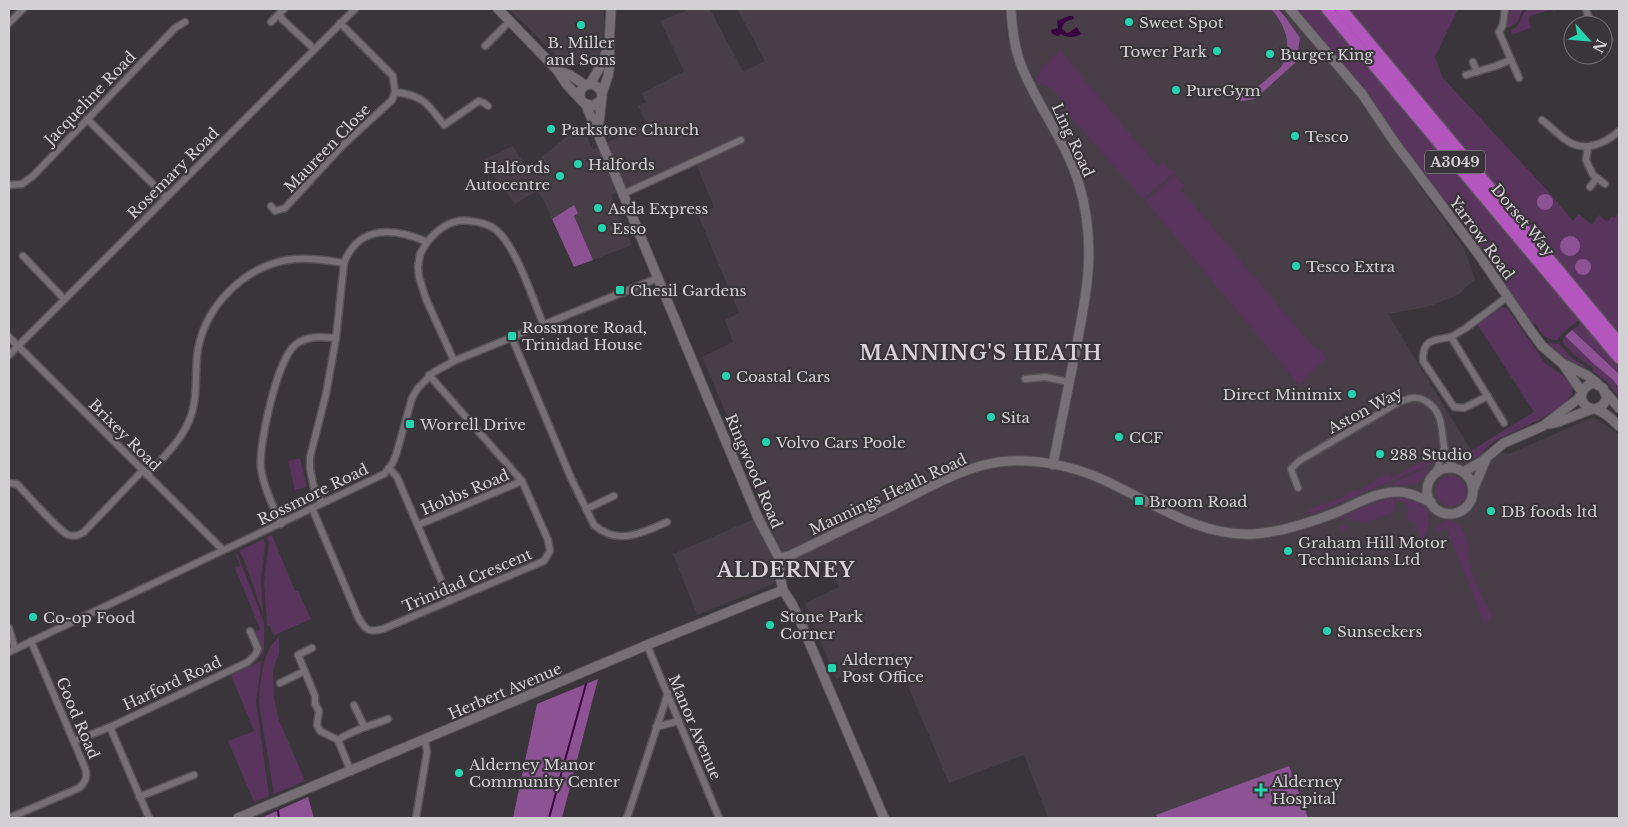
<svg xmlns="http://www.w3.org/2000/svg" width="1628" height="827" font-family="'Libre Baskerville',serif">
	<style>
		.built { fill: #473e48 }
		.green { fill: #59345d }
		.forest { fill: #8d5294 }
		.water { fill: #38003f }
		.lines { fill: none; stroke-linecap: round; stroke-linejoin: round }
		.stream { stroke: #38003f; stroke-width: 2 }
		.street-casing { stroke: #565256; stroke-width: 9 }
		.secondary-casing { stroke: #565256; stroke-width: 11 }
		.highway-casing { stroke: #565256; stroke-width: 14 }
		.street { stroke: #767076; stroke-width: 6 }
		.secondary { stroke: #767076; stroke-width: 9 }
		.highway { stroke: #b356be; stroke-width: 11 }
		.poi-dot { fill: #22d5af; stroke: #3a353a; stroke-width: 2 }
		.labels { text-anchor: middle; dominant-baseline: central; stroke-width: 4.5; stroke-linejoin: round; paint-order: stroke }
		.shield { fill: #3a353a; stroke: #a5a2a5; stroke-width: 1 }
		.shield-label { font-size: 14px; font-weight: bold; fill: #d3d0d3 }
		.poi-label { font-size: 15px; fill: #d3d0d3; stroke: #3a353a; text-anchor: start }
		.street-label { font-size: 15px; fill: #d3d0d3; stroke: #3a353a }
		.district-label { font-size: 20px; font-weight: bold; letter-spacing: 1px; fill: #d7d1d8; stroke: #3a353a }
	</style>
	<rect width="100%" height="100%" fill="#3a353a"/>
	<g class="built">
		<path d="M509,9h70l1,1 5,-1h19v29l-3,13 -6,7 -27,9z"/>
		<path d="M690,9h20l33,62 22,-10 -28,-52h268l3,30 8,26 8,15 13,2 -7,-7 -6,-17 -6,-26 -2,-23h267l76,87 32,50 73,102 11,31 -17,16 -31,12 -39,7 83,136 38,4 84,-37 26,17v384h-571l-24,-63 -75,28 -55,-130 -58,26 -31,-76 34,-16 -14,-28 -31,17 -97,39 -24,-61 95,-41 -66,-156 31,-15 -8,-22 14,-7 -41,-98 16,-8 -21,-50 -82,38 21,50 -39,15 -19,-44v-11l-22,14 -7,-16 -8,-12 -22,13 -32,-44 30,-14 14,23 54,-44 12,24 54,-25 -9,-18 8,-4 -4,-9 42,-22 -24,-50z"/>
	</g>
	<g class="green">
		<path d="M1297,9h23l260,310 -17,14 -6,7c-11,1 -17,-8 -22,-17l-3,2 -53,-78 -72,-91 -43,-66z"/>
		<path d="M1347,9h111l-23,48 8,21 104,112 26,31 6,-7 13,11 7,-10 8,7 5,-6 3,2 3,-4h1v117l-3,-2z"/>
		<path d="M1510,9h13l-6,14 -10,5z"/>
		<path d="M1528,9h26l1,4 -3,-4 -22,7 -1,4 2,8 -20,7v-5c12,-5 8,-14 17,-21z"/>
		<path d="M1060,50l98,117 5,-5 6,7 3,1 2,3 -31,26 -75,-85 -10,-19 -8,-8 -11,-4 -3,-5 9,-14z"/>
		<path d="M1175,175l10,11 -4,4 130,154 6,3 10,11 -28,27 -154,-184z"/>
		<path d="M1502,307l5,1 38,55 24,17 3,7v7l-8,11 -25,15 -45,21 -19,18 -12,3 -8,-6 17,-6 62,-38 -57,-88z"/>
		<path d="M1582,322l37,44v31l-14,-17 -13,-9 1,-3 -17,-12 -14,-14 3,-6z"/>
		<path d="M1548,343l11,1 14,15 13,8v2l-23,-12 -16,-13z"/>
		<path d="M1430,456l4,1 -3,7 -103,44 -23,8v-2l4,-2 -1,-2 35,-13 12,-8 2,3 31,-20 4,6z"/>
		<path d="M300,458l7,29 -12,3 -7,-29z"/>
		<path d="M1430,466c-10,25 -21,17 -43,20z"/>
		<circle cx="1451" cy="491" r="15"/>
		<path d="M1393,497l3,11 -3,4 -28,11 -11,-3 -11,12h-2v-7l2,-1 2,2 7,-3 -3,-7 -8,3 1,2h-2l-1,-4 36,-14z"/>
		<path d="M1395,497c14,1 25,4 34,14l-1,16 -5,13 -2,1 -7,-20 -3,1 -5,-7 2,-3 -4,-11 -7,1z"/>
		<path d="M1446,520c17,1 20,15 23,29l-1,1c3,25 11,44 25,65l-8,11 -38,-97 -13,4 3,-6z"/>
		<path d="M272,535l23,56h3l13,28 -36,16 -2,-1 -3,-7 -3,-2 -3,-44 5,-38 -2,-6z"/>
		<path d="M264,539l1,7 -4,34 2,34 -19,-54 -5,-9z"/>
		<path d="M236,554h1l27,68v27l-1,4 -6,5 1,-3 -5,-22 7,-4 -25,-61 5,-2z"/>
		<path d="M279,637v17l-6,16 1,28 5,22 26,61 -31,13 -15,-91c1,-20 3,-53 20,-66z"/>
		<path d="M262,660l-6,41 13,95 -15,6 -26,-61 26,-10 -23,-56 25,-11z"/>
	</g>
	<g class="forest">
		<path d="M1271,9h7l8,9 14,20 -4,24 -41,37 -14,2 -10,-7v-4c6,-4 15,2 22,-1 6,-3 12,-8 16,-12 5,-4 12,-8 14,-14 10,-19 1,-40 -12,-54z"/>
		<circle cx="1545" cy="202" r="8"/>
		<path d="M574,205l4,8 -4,3 19,44 -19,7 -22,-48z"/>
		<circle cx="1570" cy="246" r="10"/>
		<circle cx="1583" cy="267" r="8"/>
		<path d="M1572,330l47,44v13l-7,-8 -18,-15 -29,-28z"/>
		<path d="M598,679l-36,139h-49l24,-114z"/>
		<path d="M1289,766l19,52h-150l-2,-3z"/>
		<path d="M308,797l6,21h-53z"/>
	</g>
	<path class="water" d="M1069,16h4l1,3c-7,1 -11,3 -12,10l5,4 3,-1 7,-5 4,7c-6,4 -15,4 -20,0l-3,2 -6,-2 -1,-4 7,-2 -1,-7z"/>
	<g class="lines">
		<g class="stream">
			<path d="M278,811l1,7"/>
			<path d="M549,818l37,-134"/>
		</g>
		<g class="street-casing">
			<g id="street">
				<path d="M284,9l-4,4 1,5 33,31"/>
				<path d="M1505,9l-2,16 -4,7 20,46"/>
				<path d="M1586,9l5,16"/>
				<path d="M271,22l9,-9"/>
				<path d="M9,23l14,-14"/>
				<path d="M340,23l53,53 2,16c29,4 32,11 49,33l35,-24 5,2 4,3"/>
				<path d="M1603,42l6,-2"/>
				<path d="M485,46l25,-25"/>
				<path d="M1473,62l4,10"/>
				<path d="M1466,75l30,-9 14,-6"/>
				<path d="M87,119l79,78"/>
				<path d="M1542,120c8,6 15,14 24,20 17,13 39,4 53,-9"/>
				<path d="M1588,147l-2,13 7,15 12,9"/>
				<path d="M9,185l13,-1 11,-8 142,-148 10,-6"/>
				<path d="M1590,187l7,-9"/>
				<path d="M623,194l118,-54"/>
				<path d="M271,206l4,5 10,-3 57,-62 50,-46 3,-8"/>
				<path d="M427,242l-7,12 -2,13 1,10 7,22 28,62"/>
				<path d="M23,256l41,43"/>
				<path d="M9,337l214,213"/>
				<path d="M1451,337c-17,3 -29,2 -28,24l31,46 10,1 24,-12"/>
				<path d="M512,338l59,140 23,47c24,21 48,8 73,-3"/>
				<path d="M9,355l346,-346"/>
				<path d="M1025,379l20,-2 24,5"/>
				<path d="M1504,423l-53,-86 15,-9 41,-31"/>
				<path d="M389,468l8,9 53,124"/>
				<path d="M147,475c16,-17 33,-33 42,-54 10,-23 5,-48 9,-72 8,-43 45,-81 89,-89 18,-3 38,0 57,3 15,-39 51,-35 83,-21 10,-12 25,-24 43,-21 9,1 18,3 25,8 21,16 38,71 49,97"/>
				<path d="M1432,478l6,-11 5,-17"/>
				<path d="M9,483l8,1c10,10 42,48 52,51 6,2 10,0 15,-3l59,-62"/>
				<path d="M1298,488l-7,-19 8,-8 100,-59c13,-5 21,-7 32,3 19,17 4,48 25,63"/>
				<path d="M322,503l-8,-15 -4,-19v-12l16,-63 10,-56 8,-75"/>
				<path d="M312,508l46,109c7,13 11,16 25,12l161,-68 6,-10 -2,-11 -26,-59 -93,-106"/>
				<path d="M586,509l28,-13"/>
				<path d="M281,524c-8,-18 -17,-36 -20,-55 -3,-23 16,-109 34,-124 13,-10 27,-8 41,-7"/>
				<path d="M418,525l104,-44"/>
				<path d="M9,628l6,21"/>
				<path d="M647,645l72,173"/>
				<path d="M312,648l-14,7 17,41v8l4,7 -2,14 3,6 18,9"/>
				<path d="M9,652l375,-178 8,-10 4,-9 16,-57 6,-10 16,-16 20,-11 204,-83"/>
				<path d="M280,683l25,-12"/>
				<path d="M354,705l10,21"/>
				<path d="M110,727l39,91"/>
				<path d="M656,727l23,-6"/>
				<path d="M74,741l36,-14 138,-65 7,-7 3,-6 -8,-18"/>
				<path d="M351,772l-13,-32c16,-11 33,-14 50,-21"/>
				<path d="M139,797l55,-22"/>
				<path d="M9,818l70,-30c7,-6 9,-12 6,-20l-54,-127"/>
				<path d="M416,818l11,-66 -2,-12"/>
				<path d="M627,818l41,-125"/>
			</g>
		</g>
		<g class="secondary-casing">
			<g id="secondary">
				<path d="M498,9l59,61 10,15 17,18 9,3 8,-6"/>
				<path d="M1011,9c1,18 3,38 10,56 16,41 45,76 58,119 18,60 8,110 -4,169 -7,37 -15,74 -22,112"/>
				<path d="M1290,9l72,85 33,49 84,112 52,76 11,15 20,17 20,29"/>
				<path d="M557,70l13,5 15,10"/>
				<path d="M590,84l10,-17 8,-19"/>
				<path d="M602,93l6,-17 2,-13 -1,-17 2,-37"/>
				<path d="M580,97v-6l5,-6 8,-1 8,6 1,7 -4,33"/>
				<path d="M586,105l125,301 48,114 20,38 1,19 3,13 9,14 9,19 83,195"/>
				<path d="M1564,364l24,12 10,8"/>
				<path d="M1607,394l12,14"/>
				<path d="M1596,409l7,-4 4,-7 -4,-10 -9,-5c-10,2 -17,13 -9,22 3,4 6,3 11,4 8,3 17,11 23,17"/>
				<path d="M1548,424l10,-2 34,-13"/>
				<circle cx="1450" cy="491" r="23"/>
				<path d="M1463,472l18,-10 23,-19 39,-17 35,-27 4,-6"/>
				<path d="M1473,490l13,-31"/>
				<path d="M779,558l10,-2c35,-17 70,-34 105,-51 29,-15 59,-32 90,-40 39,-10 86,-1 122,16 47,22 94,56 148,53 28,-2 55,-11 81,-21 20,-8 41,-22 64,-21 12,0 21,6 32,10"/>
				<path d="M238,818l409,-173 136,-55"/>
			</g>
		</g>
		<g class="highway-casing">
			<g id="highway">
				<path d="M1327,9l292,349"/>
				<path d="M1341,9l278,334"/>
			</g>
		</g>
		<use href="#street" class="street"/>
		<use href="#secondary" class="secondary"/>
		<use href="#highway" class="highway"/>
	</g>
	<g class="poi-dot">
		<circle cx="1129" cy="22" r="5"/>
		<circle cx="581" cy="25" r="5"/>
		<circle cx="1217" cy="51" r="5"/>
		<circle cx="1270" cy="54" r="5"/>
		<circle cx="1176" cy="90" r="5"/>
		<circle cx="551" cy="129" r="5"/>
		<circle cx="1295" cy="136" r="5"/>
		<circle cx="578" cy="164" r="5"/>
		<circle cx="560" cy="176" r="5"/>
		<circle cx="598" cy="208" r="5"/>
		<circle cx="602" cy="228" r="5"/>
		<circle cx="1296" cy="266" r="5"/>
		<rect x="615" y="285" width="10" height="10" rx="2.5"/>
		<rect x="507" y="331" width="10" height="10" rx="2.5"/>
		<circle cx="726" cy="376" r="5"/>
		<circle cx="1352" cy="394" r="5"/>
		<circle cx="991" cy="417" r="5"/>
		<rect x="405" y="419" width="10" height="10" rx="2.5"/>
		<circle cx="1119" cy="437" r="5"/>
		<circle cx="766" cy="442" r="5"/>
		<circle cx="1380" cy="454" r="5"/>
		<rect x="1134" y="496" width="10" height="10" rx="2.5"/>
		<circle cx="1491" cy="511" r="5"/>
		<circle cx="1288" cy="551" r="5"/>
		<circle cx="33" cy="617" r="5"/>
		<circle cx="770" cy="625" r="5"/>
		<circle cx="1327" cy="631" r="5"/>
		<rect x="827" y="663" width="10" height="10" rx="2.5"/>
		<circle cx="459" cy="773" r="5"/>
		<path d="M1258.5 782.5h5v5h5v5h-5v5h-5v-5h-5v-5h5z"/>
	</g>
	<g class="labels">
		<rect class="shield" x="1425" y="150.5" width="60" height="23" rx="4"/>
		<g class="shield-label">
			<text x="1455" y="162">A3049</text>
		</g>
		<g class="poi-label">
			<text x="1139" y="22">Sweet Spot</text>
			<text x="581" y="42" text-anchor="middle">B. Miller<tspan x="581" dy="17">and Sons</tspan></text>
			<text x="1207" y="51" text-anchor="end">Tower Park</text>
			<text x="1280" y="54">Burger King</text>
			<text x="1186" y="90">PureGym</text>
			<text x="561" y="129">Parkstone Church</text>
			<text x="1305" y="136">Tesco</text>
			<text x="588" y="164">Halfords</text>
			<text x="550" y="167" text-anchor="end">Halfords<tspan x="550" dy="17">Autocentre</tspan></text>
			<text x="608" y="208">Asda Express</text>
			<text x="612" y="228">Esso</text>
			<text x="1306" y="266">Tesco Extra</text>
			<text x="630" y="290">Chesil Gardens</text>
			<text x="522" y="327">Rossmore Road,<tspan x="522" dy="17">Trinidad House</tspan></text>
			<text x="736" y="376">Coastal Cars</text>
			<text x="1342" y="394" text-anchor="end">Direct Minimix</text>
			<text x="1001" y="417">Sita</text>
			<text x="420" y="424">Worrell Drive</text>
			<text x="1129" y="437">CCF</text>
			<text x="776" y="442">Volvo Cars Poole</text>
			<text x="1390" y="454">288 Studio</text>
			<text x="1149" y="501">Broom Road</text>
			<text x="1501" y="511">DB foods ltd</text>
			<text x="1298" y="542">Graham Hill Motor<tspan x="1298" dy="17">Technicians Ltd</tspan></text>
			<text x="780" y="616">Stone Park<tspan x="780" dy="17">Corner</tspan></text>
			<text x="43" y="617">Co-op Food</text>
			<text x="1337" y="631">Sunseekers</text>
			<text x="842" y="659">Alderney<tspan x="842" dy="17">Post Office</tspan></text>
			<text x="469" y="764">Alderney Manor<tspan x="469" dy="17">Community Center</tspan></text>
			<text x="1272" y="781">Alderney<tspan x="1272" dy="17">Hospital</tspan></text>
		</g>
		<g class="street-label">
			<text transform="translate(90 98) rotate(-46)">Jacqueline Road</text>
			<text transform="translate(1073 140) rotate(65)">Ling Road</text>
			<text transform="translate(327 148) rotate(-46)">Maureen Close</text>
			<text transform="translate(173 173) rotate(-45)">Rosemary Road</text>
			<text transform="translate(1523 220) rotate(50)">Dorset Way</text>
			<text transform="translate(1482 238) rotate(54)">Yarrow Road</text>
			<text transform="translate(1365 410) rotate(-28)">Aston Way</text>
			<text transform="translate(125 435) rotate(45)">Brixey Road</text>
			<text transform="translate(754 471) rotate(67)">Ringwood Road</text>
			<text transform="translate(465 492) rotate(-23)">Hobbs Road</text>
			<text transform="translate(313 494) rotate(-26)">Rossmore Road</text>
			<text transform="translate(888 494) rotate(-25)">Mannings Heath Road</text>
			<text transform="translate(467 580) rotate(-23)">Trinidad Crescent</text>
			<text transform="translate(172 683) rotate(-25)">Harford Road</text>
			<text transform="translate(505 691) rotate(-23)">Herbert Avenue</text>
			<text transform="translate(78 718) rotate(67)">Good Road</text>
			<text transform="translate(695 727) rotate(67)">Manor Avenue</text>
		</g>
		<g class="district-label">
			<text x="981" y="353">MANNING'S HEATH</text>
			<text x="786" y="570">ALDERNEY</text>
		</g>
	</g>
	<rect width="1628" height="827" fill="none" stroke="#d3d0d3" stroke-width="20"/>
	<g transform="translate(1588 40) rotate(117)"><circle r="24" fill="#3a353a" stroke="#777377"/>
	<path d="M0-4L9 19L0 12L-9 19Z" fill="#22d5af"/>
	<text y="-8" font-size="14" font-weight="bold" text-anchor="middle" fill="#d3d0d3">N</text>
	</g>
</svg>
